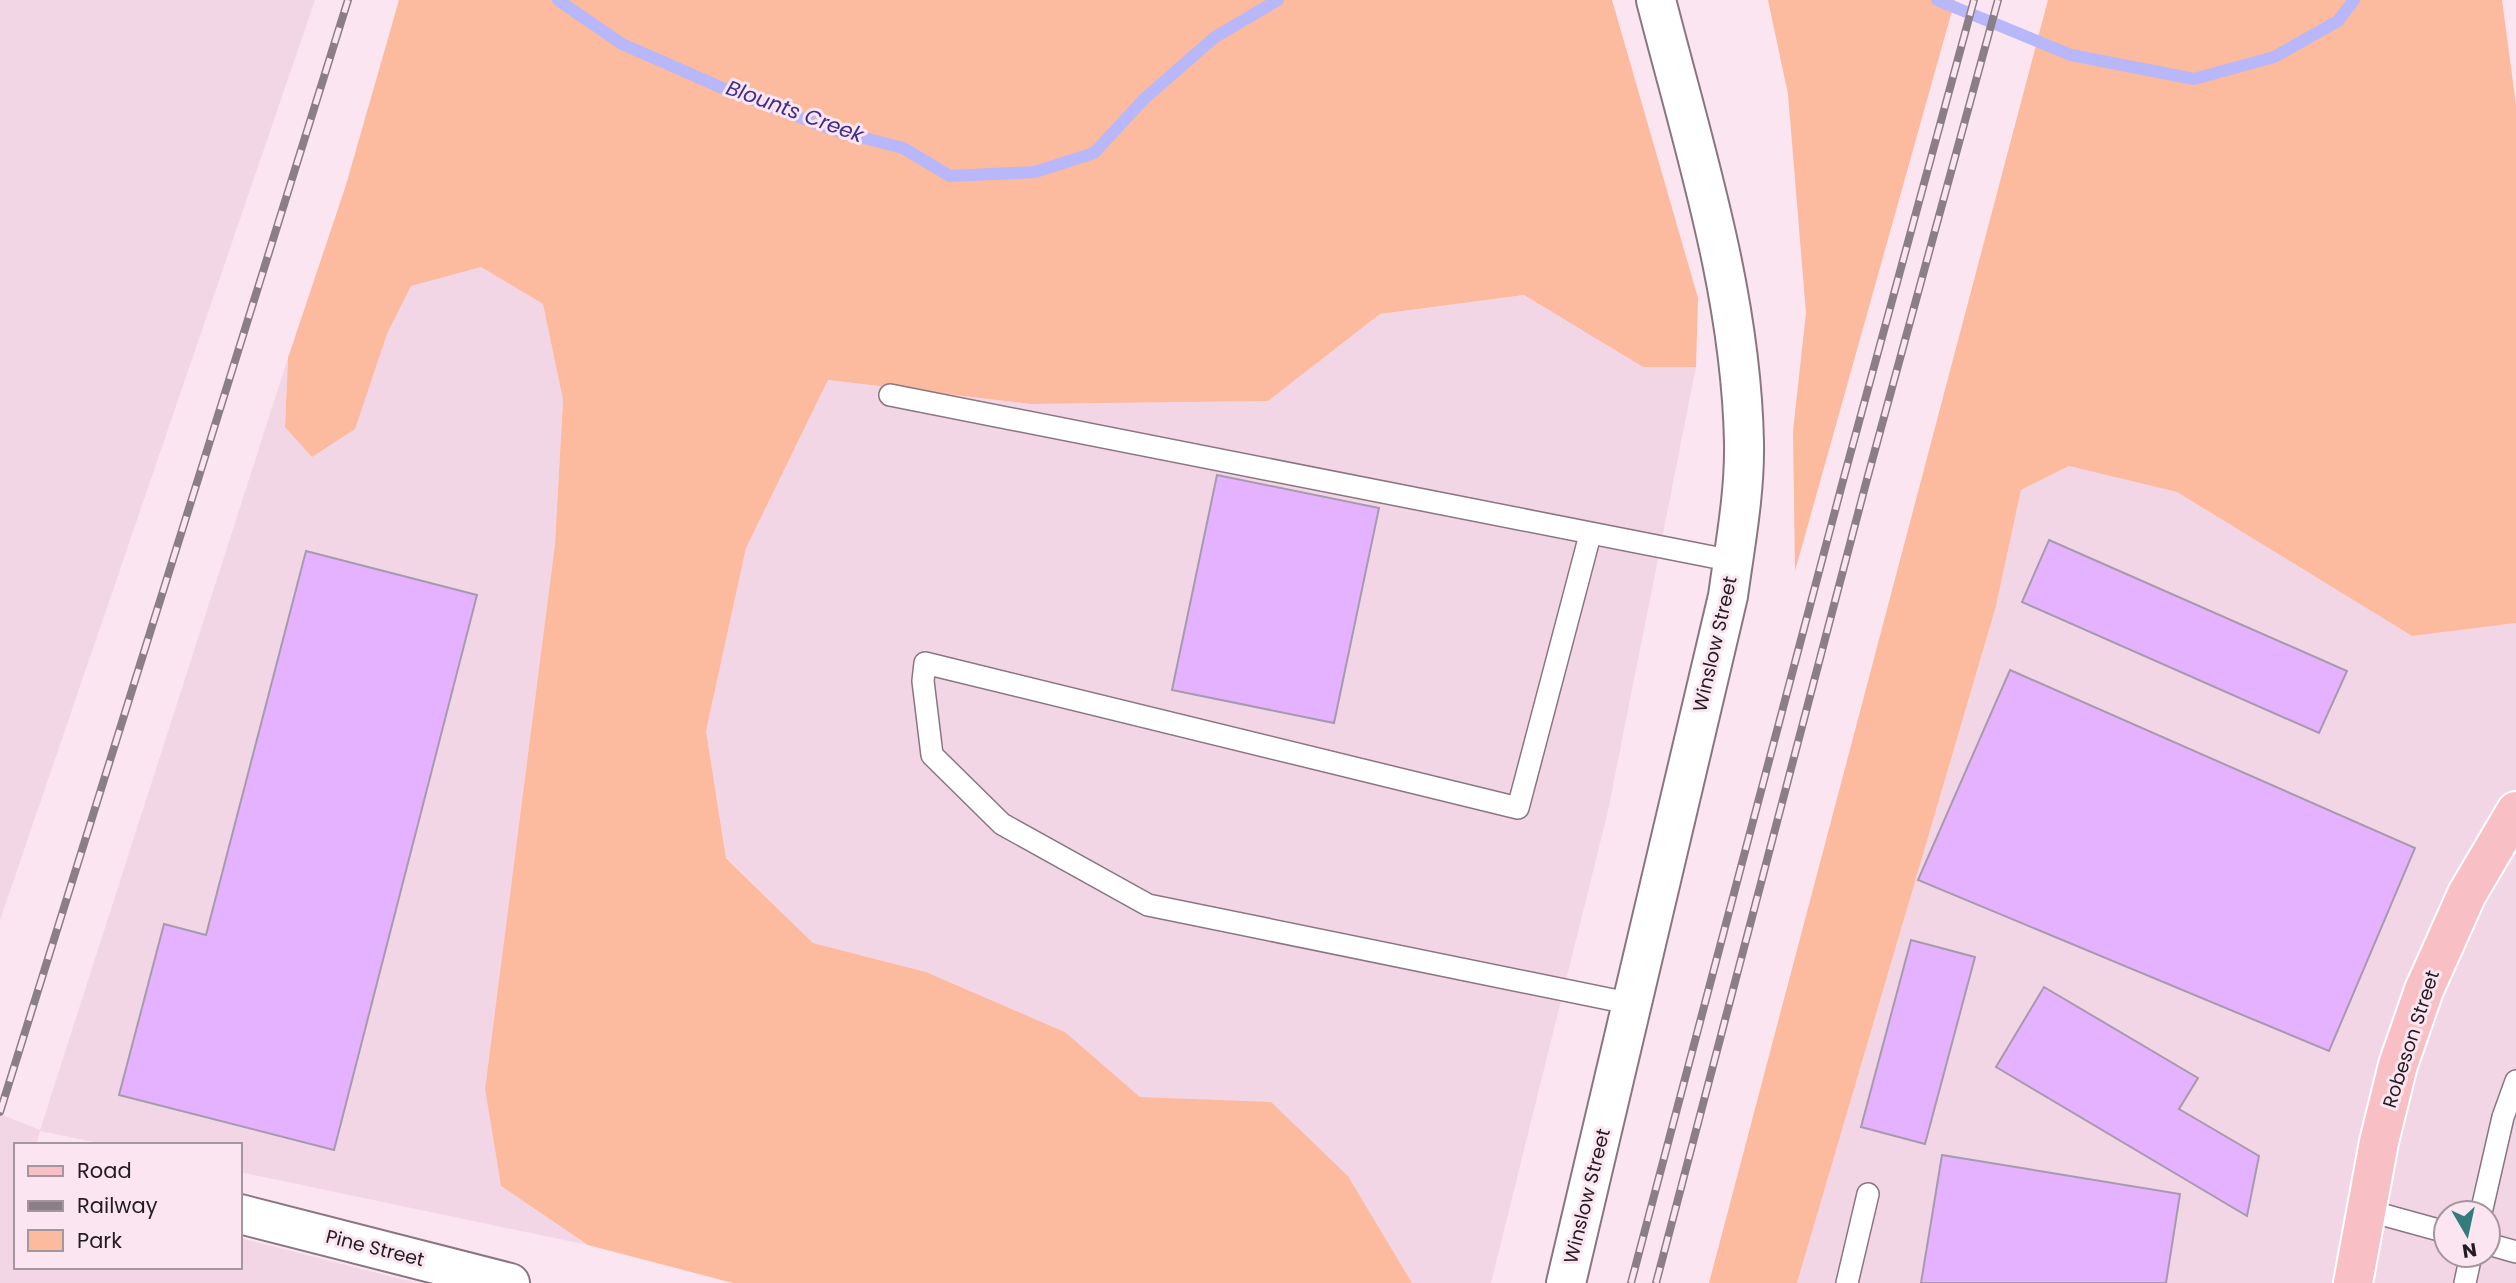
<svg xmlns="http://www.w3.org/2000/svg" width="2516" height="1283" font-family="Poppins,sans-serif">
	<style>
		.built { fill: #f3d6e6; fill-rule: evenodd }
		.green { fill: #fcba9f }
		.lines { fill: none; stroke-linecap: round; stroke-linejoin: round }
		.stream { stroke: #b7b7fa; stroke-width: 12 }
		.building { fill: #e5b2ff; stroke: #a69aac; stroke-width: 2 }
		.lane-casing { stroke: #897681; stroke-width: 24 }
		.street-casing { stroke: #897681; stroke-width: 42 }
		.secondary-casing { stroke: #897681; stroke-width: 42 }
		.primary-casing { stroke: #fff; stroke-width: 42 }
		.lane { stroke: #fff; stroke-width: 21 }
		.street { stroke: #fff; stroke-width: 38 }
		.secondary { stroke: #fff; stroke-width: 38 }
		.primary { stroke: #f8bfc5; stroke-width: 38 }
		.rail-casing { stroke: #8c7e86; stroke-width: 8 }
		.rail { stroke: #fbe5f1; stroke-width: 5; stroke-dasharray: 16; stroke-linecap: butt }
		.labels { text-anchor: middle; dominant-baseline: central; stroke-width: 6; stroke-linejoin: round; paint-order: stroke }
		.street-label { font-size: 19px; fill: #231c20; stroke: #fbe5f1 }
		.water-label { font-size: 21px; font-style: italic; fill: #3e2f8d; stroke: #fbe5f1 }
	</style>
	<rect width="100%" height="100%" fill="#fbe5f1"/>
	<g class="built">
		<path d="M0,0h315l-315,920z"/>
		<path d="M481,267l62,37 20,96 -8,144 -70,545 16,97 87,59 -348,-73v-27h-132l-68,-14 -4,14h-20v122h224v-29l177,45h-417v-169l40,16 248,-772 -3,69 102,-93 23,-48z"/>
		<path d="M1524,295l119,72h53l-88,444 -117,472h-79l-64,-107 -77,-73 -131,-6 -75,-65 -139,-60 -113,-29 -87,-86 -20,-126 40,-183 82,-168 203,24 237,-3 112,-87z"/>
		<path d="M2069,466l108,26 235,144 104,-13v660h-719l199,-677 25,-116zM2446,1213h42v42h-42z"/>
	</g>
	<g class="green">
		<path d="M399,0h1213l86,298 -2,69h-53l-119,-72 -144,19 -112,87 -237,3 -203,-24 -82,168 -40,183 20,127 87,85 113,29 139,60 75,65 131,5 77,74 64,107h-679l-145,-38 -87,-59 -16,-97 70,-545 8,-144 -20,-96 -62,-37 -70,19 -24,48 -32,95 -43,28 -27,-30 3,-69 58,-173z"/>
		<path d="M1768,0h187l-160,571 -2,-140 13,-118 -18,-219z"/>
		<path d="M2048,0h454l14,105v518l-104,13 -235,-144 -108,-26 -48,24 -25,116 -199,677h-88z"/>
	</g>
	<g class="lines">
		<g class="stream">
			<path d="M558,0l64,44 105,46 106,40 70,18 47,28 85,-4 59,-19 51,-55 70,-61 63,-37"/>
			<path d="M1937,0l134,55 123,24 80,-22 64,-36 16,-21"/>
		</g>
	</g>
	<g class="building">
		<path d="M1217,475l162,33 -45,215 -162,-33z"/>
		<path d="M2049,540l298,131 -28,62 -297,-131z"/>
		<path d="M306,551l171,44 -143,555 -215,-55 45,-171 42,11z"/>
		<path d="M2010,670l405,178 -86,203 -411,-171z"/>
		<path d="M1911,940l64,17 -50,187 -64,-17z"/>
		<path d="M2044,987l154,91 -19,31 80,47 -12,60 -251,-149z"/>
		<path d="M1942,1155l238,39 -14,89h-245z"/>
	</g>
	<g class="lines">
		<g class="lane-casing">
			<g id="lane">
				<path d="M890,395l843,166"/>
				<path d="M1590,535l-72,273 -593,-145 -2,18 9,74 70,69 146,81 485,99"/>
				<path d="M2366,1210l80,22"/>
				<path d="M2481,1213l22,-96 13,-36"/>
				<path d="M2488,1244l28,8"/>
				<path d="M1847,1283l21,-89"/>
				<path d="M2465,1283l6,-28"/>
			</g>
		</g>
		<g class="street-casing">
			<path id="street" d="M240,1214l270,69"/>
		</g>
		<g class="secondary-casing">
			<path id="secondary" d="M1566,1283l162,-687c7,-51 17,-103 16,-154 -3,-150 -51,-297 -88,-442"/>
		</g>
		<g class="primary-casing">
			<path id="primary" d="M2353,1283l26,-141 19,-77 26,-75 43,-96 49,-83"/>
		</g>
		<use href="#lane" class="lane"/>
		<use href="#street" class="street"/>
		<use href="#secondary" class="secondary"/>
		<use href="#primary" class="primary"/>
		<g class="rail-casing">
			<g id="rail">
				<path d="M0,1112l348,-1112"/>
				<path d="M1631,1283l213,-806 130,-477"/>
				<path d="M1656,1283l210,-800 132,-483"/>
			</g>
		</g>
		<use href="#rail" class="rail"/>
	</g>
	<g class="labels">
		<g class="street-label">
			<text transform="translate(1715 644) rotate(-77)">Winslow Street</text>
			<text transform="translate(2411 1039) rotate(-72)">Robeson Street</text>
			<text transform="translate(1587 1196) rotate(-76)">Winslow Street</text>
			<text transform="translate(375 1248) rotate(14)">Pine Street</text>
		</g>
		<g class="water-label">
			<text transform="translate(795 111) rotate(20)">Blounts Creek</text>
		</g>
	</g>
	<rect x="14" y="1143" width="228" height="126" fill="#fbe5f1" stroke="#a5959d" stroke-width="2"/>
	<rect x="28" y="1166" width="35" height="10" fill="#f8bfc5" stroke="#a5959d" stroke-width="2"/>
	<text x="77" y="1178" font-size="21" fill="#231c20">Road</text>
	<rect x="28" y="1201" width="35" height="10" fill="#8c7e86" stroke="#a5959d" stroke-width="2"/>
	<text x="77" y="1213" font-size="21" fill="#231c20">Railway</text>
	<rect x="28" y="1230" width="35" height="21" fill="#fcba9f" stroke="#a5959d" stroke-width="2"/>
	<text x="77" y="1248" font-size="21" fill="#231c20">Park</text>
	<g transform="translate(2467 1234) rotate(171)"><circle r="33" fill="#fbe5f1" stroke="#a5959d" stroke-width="2"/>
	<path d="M0-5L12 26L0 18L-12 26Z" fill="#337c7d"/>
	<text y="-10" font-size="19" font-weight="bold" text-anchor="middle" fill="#231c20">N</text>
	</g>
</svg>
